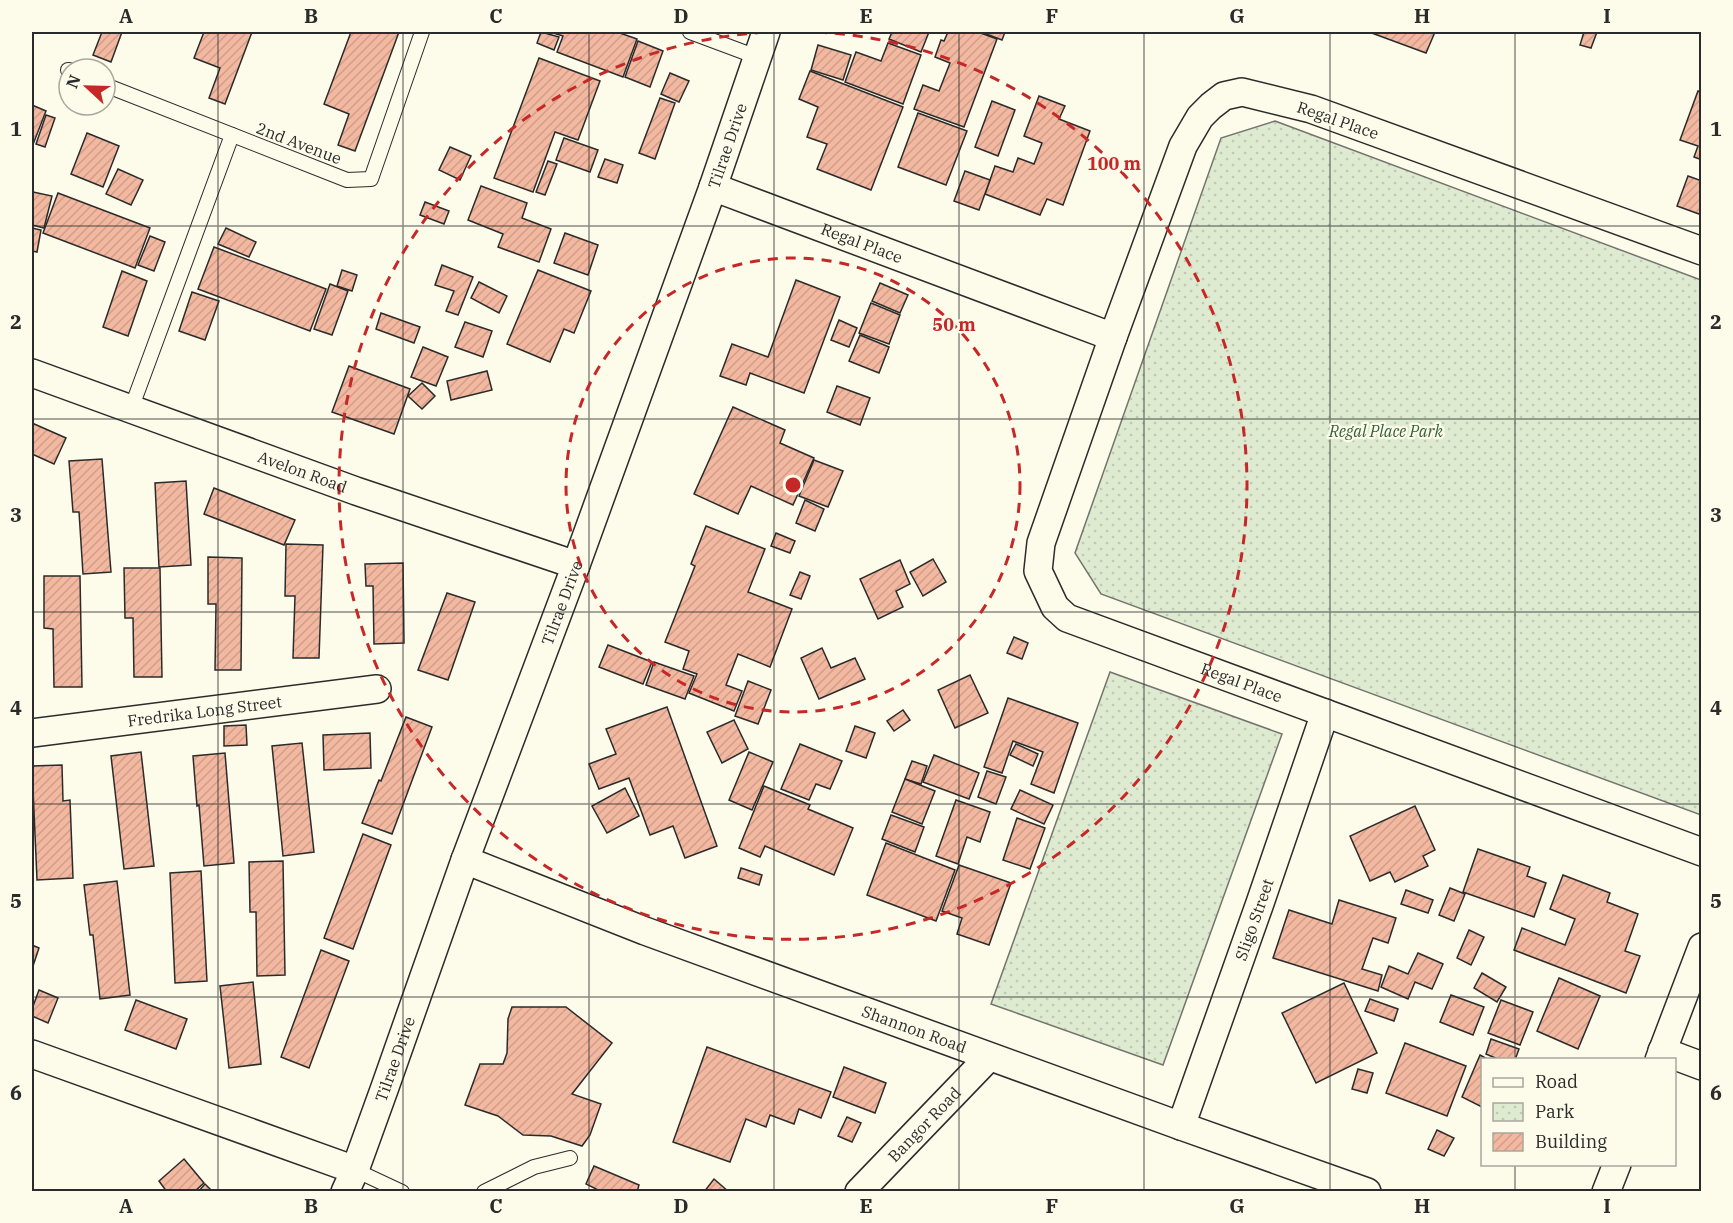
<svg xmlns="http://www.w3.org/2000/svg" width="1733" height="1223" font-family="'IBM Plex Serif',serif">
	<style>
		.park { fill: url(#park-dots); stroke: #74746e; stroke-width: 1.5 }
		.building { fill: url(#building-hatch); stroke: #2b2b2b; stroke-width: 1.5 }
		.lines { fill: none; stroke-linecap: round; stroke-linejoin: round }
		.service-casing { stroke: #2b2b2b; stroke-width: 16 }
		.minor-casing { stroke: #2b2b2b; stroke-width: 30 }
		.service { stroke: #fdfbea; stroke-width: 14 }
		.minor { stroke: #fdfbea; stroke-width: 27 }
		.grid { fill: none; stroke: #2b2b2b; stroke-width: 1.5; stroke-opacity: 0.55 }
		.ring { fill: none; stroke: #c62828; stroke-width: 3; stroke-dasharray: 10 8 }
		.labels { text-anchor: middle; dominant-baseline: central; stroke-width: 4.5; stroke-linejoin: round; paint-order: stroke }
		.street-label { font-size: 16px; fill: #2b2b2b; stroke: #fdfbea }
		.park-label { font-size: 16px; font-style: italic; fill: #34623c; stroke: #fdfbea }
		.centre { fill: #c62828; stroke: #fdfbea; stroke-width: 3 }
		.ring-label { font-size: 18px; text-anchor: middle; font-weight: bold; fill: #c62828; stroke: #fdfbea; stroke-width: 4.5; stroke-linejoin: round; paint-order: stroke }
		.neatline { fill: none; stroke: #2b2b2b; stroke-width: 2 }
		.grid-label { font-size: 20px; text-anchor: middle; font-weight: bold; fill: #2b2b2b }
	</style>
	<defs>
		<pattern id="park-dots" width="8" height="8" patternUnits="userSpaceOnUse" patternTransform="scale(1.5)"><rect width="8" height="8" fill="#deebd1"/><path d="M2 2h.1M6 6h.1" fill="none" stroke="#bfcab4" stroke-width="1.8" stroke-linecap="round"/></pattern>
		<pattern id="building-hatch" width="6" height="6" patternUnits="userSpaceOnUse" patternTransform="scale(1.5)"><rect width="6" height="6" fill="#f2b8a0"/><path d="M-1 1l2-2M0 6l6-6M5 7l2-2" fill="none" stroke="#d09e8a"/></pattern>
	</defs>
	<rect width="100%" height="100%" fill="#fdfbea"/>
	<g class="park">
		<path d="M1275,121l426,159v535l-600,-221 -26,-41 146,-415z"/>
		<path d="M1110,672l172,62 -119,331 -172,-61z"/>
	</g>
	<g class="building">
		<path d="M102,32h20l-11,30 -18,-7z"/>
		<path d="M204,32h48l-27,72 -16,-6 11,-30 -26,-10z"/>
		<path d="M351,32h48l-44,119 -17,-6 11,-31 -25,-10z"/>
		<path d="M541,32l18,5 -5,13 -17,-7z"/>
		<path d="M550,32h67l20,7 -14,38 -66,-25 6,-16z"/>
		<path d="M892,32h37l-8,20 -32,-13z"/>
		<path d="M948,32h30l19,7 -33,88 -50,-18 9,-24 16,6 11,-28 -15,-6 6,-17 3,1z"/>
		<path d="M981,32h24l-3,8z"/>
		<path d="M1369,32h66l-9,21z"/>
		<path d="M1584,32h13l-6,16 -11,-3z"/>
		<path d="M638,41l25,10 -13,36 -25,-10z"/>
		<path d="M888,43l33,12 -18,49 -58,-22 11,-30 25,9z"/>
		<path d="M818,45l33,10 -8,25 -32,-10z"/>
		<path d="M539,58l61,23 -22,59 -23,-8 -22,60 -39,-14z"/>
		<path d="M810,71l93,36 -32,83 -54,-21 10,-25 -20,-7 11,-30 -19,-8z"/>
		<path d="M670,73l19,8 -10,21 -18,-8z"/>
		<path d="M1698,91l4,1v68l-8,-3 4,-11 -18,-6z"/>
		<path d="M1039,96l26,10 -6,13 31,12 -27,74 -16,-6 -7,16 -55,-21 10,-28 18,6 5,-14 16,6 8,-21 -18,-7z"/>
		<path d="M660,98l15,5 -20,56 -16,-6z"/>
		<path d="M992,101l23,9 -17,46 -23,-9z"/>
		<path d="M32,105l14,6 -14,36z"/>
		<path d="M918,113l49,18 -21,54 -48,-18z"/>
		<path d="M46,115l9,3 -10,29 -9,-3z"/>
		<path d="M87,133l32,13 -16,41 -32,-13z"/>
		<path d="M564,138l34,12 -8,22 -34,-12z"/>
		<path d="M450,147l21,9 -11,24 -21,-10z"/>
		<path d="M605,159l18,6 -6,18 -19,-6z"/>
		<path d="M548,161l9,3 -12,31 -9,-3z"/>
		<path d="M118,169l25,11 -12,25 -25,-11z"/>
		<path d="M965,171l25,9 -11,30 -25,-9z"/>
		<path d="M1688,176l14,5v27l-3,6 -22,-8z"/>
		<path d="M481,186l46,17 -5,15 29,11 -12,33 -41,-15 5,-13 -35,-14z"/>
		<path d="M33,192l19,4 -8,32 -12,-3v-26z"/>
		<path d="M58,193l92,35 -15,40 -92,-35z"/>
		<path d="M425,202l24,9 -5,13 -24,-9z"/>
		<path d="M32,228l9,2 -4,22 -5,-1z"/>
		<path d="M226,228l30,14 -7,15 -31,-13z"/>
		<path d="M565,233l33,12 -10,30 -34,-12z"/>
		<path d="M150,236l15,6 -11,29 -16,-6z"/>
		<path d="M214,247l112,42 -16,42 -112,-42z"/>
		<path d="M442,265l31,12 -15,38 -12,-4 8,-20 -19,-6z"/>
		<path d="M342,270l15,5 -5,16 -15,-5z"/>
		<path d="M538,270l53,21 -17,42 -10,-4 -14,33 -43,-18z"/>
		<path d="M122,271l25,10 -19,55 -25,-9z"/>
		<path d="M796,280l44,17 -36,96 -54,-20 -4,12 -26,-9 12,-32 36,13z"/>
		<path d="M479,282l28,14 -8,17 -28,-15z"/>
		<path d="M880,283l28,12 -8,18 -28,-12z"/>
		<path d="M330,284l18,7 -16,44 -18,-6z"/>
		<path d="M192,292l27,9 -14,39 -26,-9z"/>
		<path d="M871,303l29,12 -11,29 -30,-11z"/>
		<path d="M381,313l39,14 -6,16 -38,-14z"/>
		<path d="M839,320l18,8 -8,19 -18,-7z"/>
		<path d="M465,322l27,9 -9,26 -28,-10z"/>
		<path d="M860,335l29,12 -10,26 -30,-12z"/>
		<path d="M423,347l25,10 -12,29 -25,-9z"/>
		<path d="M349,366l61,23 -16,45 -62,-22z"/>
		<path d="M487,371l5,19 -41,10 -4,-19z"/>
		<path d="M422,383l13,13 -13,13 -14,-13z"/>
		<path d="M837,386l33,12 -10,27 -33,-13z"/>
		<path d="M733,407l52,23 -5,13 34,15 -21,47 -42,-19 -13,28 -44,-20z"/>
		<path d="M32,423l34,15 -12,26 -22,-10z"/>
		<path d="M102,459l9,113 -28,2 -4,-62h-6l-4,-51z"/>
		<path d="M814,460l29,11 -15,36 -29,-11z"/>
		<path d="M186,481l5,84 -32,2 -4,-84z"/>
		<path d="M214,488l81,32 -11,25 -80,-31z"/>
		<path d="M805,500l19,9 -9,22 -19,-8z"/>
		<path d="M706,526l59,23 -17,43 44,17 -22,58 -32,-13 -12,31 16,6 -8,20 -45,-18 8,-19 -14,-5 6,-18 -24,-9 30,-76 -4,-2z"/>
		<path d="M776,533l19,8 -5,12 -19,-7z"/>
		<path d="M286,544l37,1 -4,113h-26l2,-62h-10z"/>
		<path d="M208,557l34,1 -1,112h-26l1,-66h-8z"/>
		<path d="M933,559l13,23 -23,14 -13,-24z"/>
		<path d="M900,560l10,24 -14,7 7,16 -25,12 -18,-40z"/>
		<path d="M403,563l1,80 -30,1 -1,-58h-7l-1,-22z"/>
		<path d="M124,568h36l2,109h-28l-1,-59h-8z"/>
		<path d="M800,572l10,4 -9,23 -11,-4z"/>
		<path d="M44,576h36l2,111h-28l-1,-58 -9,-1z"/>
		<path d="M447,593l28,9 -27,78 -30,-10z"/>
		<path d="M1014,637l14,6 -6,16 -15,-6z"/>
		<path d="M608,645l44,17 -9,22 -44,-17z"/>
		<path d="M822,648l9,20 24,-10 10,21 -46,20 -18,-41z"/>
		<path d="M654,662l40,14 -9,23 -39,-14z"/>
		<path d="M970,675l18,38 -33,15 -17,-38z"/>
		<path d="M748,681l23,9 -13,34 -23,-8z"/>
		<path d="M1008,698l70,25 -24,70 -23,-9 12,-32 -30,-11 -11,32 -18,-6z"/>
		<path d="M667,707l50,139 -32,12 -12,-32 -23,9 -21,-57 -30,11 -10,-25 27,-10 -10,-25z"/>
		<path d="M903,710l7,10 -16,11 -7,-10z"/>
		<path d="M406,717l26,10 -40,107 -30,-11 17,-43 2,1z"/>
		<path d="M734,720l14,29 -26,14 -15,-31z"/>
		<path d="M246,725l1,20 -23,1v-20z"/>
		<path d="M855,726l20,7 -9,25 -20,-7z"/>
		<path d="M370,733l1,35 -47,2 -1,-35z"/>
		<path d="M302,743l12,109 -31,4 -11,-110z"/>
		<path d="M800,744l42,17 -12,28 -14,-5 -7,16 -28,-11z"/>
		<path d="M1016,744l22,10 -5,12 -23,-11z"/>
		<path d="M141,752l13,114 -30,3 -13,-113z"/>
		<path d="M749,752l24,10 -21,48 -23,-10z"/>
		<path d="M225,753l9,110 -30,3 -5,-61 -2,1 -4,-50z"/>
		<path d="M934,755l45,18 -10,26 -46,-17z"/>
		<path d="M912,761l15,5 -6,18 -16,-5z"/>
		<path d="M62,765l1,36 7,-1 3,78 -36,2 -5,-114z"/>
		<path d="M987,771l19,6 -10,27 -18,-7z"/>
		<path d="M905,779l30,12 -13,33 -30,-12z"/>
		<path d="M764,786l46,19 -2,4 45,19 -19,47 -69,-29 -5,11 -21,-9z"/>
		<path d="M625,788l14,28 -32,17 -15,-27z"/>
		<path d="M1020,790l33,15 -9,19 -33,-15z"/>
		<path d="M956,800l34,12 -10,30 -13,-5 -9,27 -22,-8z"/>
		<path d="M1415,806l20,44 -12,6 5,10 -33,16 -5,-10 -20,9 -20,-45z"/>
		<path d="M891,815l33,12 -9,25 -33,-13z"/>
		<path d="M1017,818l28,10 -15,41 -27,-9z"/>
		<path d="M363,834l28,11 -38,104 -29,-11z"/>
		<path d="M886,843l69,27 -19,51 -69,-26z"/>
		<path d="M1478,849l52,18 -3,9 19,7 -12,34 -71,-25z"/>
		<path d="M283,861l2,114 -28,1 -1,-64h-6l-1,-50z"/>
		<path d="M959,865l52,18 -22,62 -32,-11 5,-16 -20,-7z"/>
		<path d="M741,868l21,7 -3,10 -21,-7z"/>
		<path d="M201,871l6,110 -32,2 -5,-110z"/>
		<path d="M1563,875l47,18 -3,9 31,12 -13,37 15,5 -14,37 -112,-43 8,-22 43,17 10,-26 -25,-10z"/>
		<path d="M117,881l13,114 -30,4 -7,-64h-3l-6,-50z"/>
		<path d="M1450,888l15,6 -11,27 -15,-6z"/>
		<path d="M1406,890l27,10 -5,13 -27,-9z"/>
		<path d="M1339,900l57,18 -8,25 -15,-5 -11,31 20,6 -4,16 -105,-33 16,-48 43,14z"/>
		<path d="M1469,930l15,7 -13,28 -14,-7z"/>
		<path d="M32,945l7,3 -7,21z"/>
		<path d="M321,950l28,11 -40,107 -28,-11z"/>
		<path d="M1418,953l25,11 -11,25 -17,-7 -7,17 -27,-12 8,-21 19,8z"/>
		<path d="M1482,973l24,14 -9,15 -23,-14z"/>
		<path d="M1559,978l41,18 -22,53 -41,-18z"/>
		<path d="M253,982l8,82 -32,4 -9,-82z"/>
		<path d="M1344,983l33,70 -61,30 -34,-70z"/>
		<path d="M39,990l19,8 -10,25 -16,-7v-7z"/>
		<path d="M1451,995l33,12 -11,28 -33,-13z"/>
		<path d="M1370,999l28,10 -4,12 -29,-10z"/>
		<path d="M136,1000l51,19 -11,30 -51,-19z"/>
		<path d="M1501,1000l32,12 -13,33 -32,-12z"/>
		<path d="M512,1007h54l46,36 -40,51 29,10 -11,31 -8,11 -31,-10 -28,-1 -25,-19 -33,-11 15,-41h23l4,-11 1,-34z"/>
		<path d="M1491,1039l28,10 -4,11h-15l-14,-6z"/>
		<path d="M1405,1043l61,23 -19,50 -61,-23z"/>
		<path d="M707,1047l124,45 -10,26 -22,-9 -5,15 -24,-9 -4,12 -20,-8 -16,43 -57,-20z"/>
		<path d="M1480,1055l9,5h-7v47l-20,-10z"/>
		<path d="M844,1067l42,16 -11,30 -42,-16z"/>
		<path d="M1358,1069l15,4 -6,20 -15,-4z"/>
		<path d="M847,1117l14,6 -9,19 -14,-6z"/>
		<path d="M1437,1130l17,8 -10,18 -16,-7z"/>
		<path d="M184,1159l20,24 -10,9h-27l-8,-11z"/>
		<path d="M594,1166l45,19 -2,7h-35l-16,-8z"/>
		<path d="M714,1179l15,13h-25z"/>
		<path d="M205,1184l8,8h-15z"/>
	</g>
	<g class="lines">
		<g class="service-casing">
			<g id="service">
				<path d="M690,32l67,25"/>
				<path d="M68,70h1"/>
				<path d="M105,85l242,95 24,-1 51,-147"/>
				<path d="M131,409l101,-274"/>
				<path d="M355,1170l47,22"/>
				<path d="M484,1192l50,-25 36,-9"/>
			</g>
		</g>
		<g class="minor-casing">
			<g id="minor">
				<path id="s1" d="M713,187l400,150"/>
				<path id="s2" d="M1702,251l-391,-142 -69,-17 -18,4 -13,10 -11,11 -17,29 -70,191 -72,206 -3,28 17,36 12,11 635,234"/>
				<path id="s3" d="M32,373l324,118 220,74"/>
				<path id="s4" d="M32,733l345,-44"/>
				<path id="s5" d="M465,860l180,71 536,195 186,66"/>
				<path d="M1662,1051l40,15"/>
				<path d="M32,1054l323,116"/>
				<path d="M1659,1060l43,-113"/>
				<path id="s6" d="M1181,1126l79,-223 65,-190"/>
				<path id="s7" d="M345,1192l10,-22 30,-83 80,-227 111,-295 137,-378 53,-155"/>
				<path id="s8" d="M859,1192l130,-135"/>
				<path d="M1606,1192l11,-28"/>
			</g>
		</g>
		<use href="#service" class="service"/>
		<use href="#minor" class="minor"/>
	</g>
	<path class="grid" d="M218,32v1160M403,32v1160M589,32v1160M774,32v1160M959,32v1160M1144,32v1160M1330,32v1160M1515,32v1028M32,226h1670M32,419h1670M32,612h1670M32,804h1670M32,997h1670M1515,1164v28"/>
	<g class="ring">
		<circle cx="793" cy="485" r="227"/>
		<path d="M817 32A454 454 0 1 1 769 32"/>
	</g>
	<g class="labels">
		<g class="street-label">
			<text transform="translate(1338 120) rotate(19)">Regal Place</text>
			<text transform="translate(299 143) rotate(21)">2nd Avenue</text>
			<text stroke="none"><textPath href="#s7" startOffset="1114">Tilrae Drive</textPath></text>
			<text stroke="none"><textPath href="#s1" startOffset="159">Regal Place</textPath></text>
			<text stroke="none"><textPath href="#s3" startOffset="288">Avelon Road</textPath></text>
			<text stroke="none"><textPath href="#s7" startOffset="628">Tilrae Drive</textPath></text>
			<text stroke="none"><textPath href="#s2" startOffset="1263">Regal Place</textPath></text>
			<text stroke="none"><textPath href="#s4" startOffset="174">Fredrika Long Street</textPath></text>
			<text stroke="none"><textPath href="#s6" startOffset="219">Sligo Street</textPath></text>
			<text stroke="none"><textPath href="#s5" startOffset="480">Shannon Road</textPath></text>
			<text stroke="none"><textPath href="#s7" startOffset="142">Tilrae Drive</textPath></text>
			<text stroke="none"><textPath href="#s8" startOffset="94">Bangor Road</textPath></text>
		</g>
		<g class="park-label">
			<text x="1386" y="431">Regal Place Park</text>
		</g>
	</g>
	<circle cx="793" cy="485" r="9" class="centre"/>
	<g class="ring-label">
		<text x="1114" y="170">100 m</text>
		<text x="954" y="331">50 m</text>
	</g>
	<rect width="1733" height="1223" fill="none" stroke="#fdfbea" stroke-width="66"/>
	<rect x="1481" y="1058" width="195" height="108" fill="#fdfbea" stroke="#a9a89e" stroke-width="1.5"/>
	<rect x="1493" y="1078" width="30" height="9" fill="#fdfbea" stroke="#a9a89e" stroke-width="1.5"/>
	<text x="1535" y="1088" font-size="18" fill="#2b2b2b">Road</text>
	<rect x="1493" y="1103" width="30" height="18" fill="url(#park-dots)" stroke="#a9a89e" stroke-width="1.5"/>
	<text x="1535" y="1118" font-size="18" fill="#2b2b2b">Park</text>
	<rect x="1493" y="1133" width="30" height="18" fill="url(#building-hatch)" stroke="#a9a89e" stroke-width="1.5"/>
	<text x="1535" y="1148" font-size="18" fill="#2b2b2b">Building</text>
	<g transform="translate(87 87) rotate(292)"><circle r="28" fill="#fdfbea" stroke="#a9a89e" stroke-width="1.5"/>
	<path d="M0-4.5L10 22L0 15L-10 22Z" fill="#c62828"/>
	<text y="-9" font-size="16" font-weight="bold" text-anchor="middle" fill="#2b2b2b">N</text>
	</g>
	<rect x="33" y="33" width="1667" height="1157" class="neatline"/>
	<g class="grid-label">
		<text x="126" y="23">A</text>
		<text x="311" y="23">B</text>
		<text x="496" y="23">C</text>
		<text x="681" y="23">D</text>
		<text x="866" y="23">E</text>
		<text x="1052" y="23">F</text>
		<text x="1237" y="23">G</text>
		<text x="1422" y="23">H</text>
		<text x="1607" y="23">I</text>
		<text x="16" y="136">1</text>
		<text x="1716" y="136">1</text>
		<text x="16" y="329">2</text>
		<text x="1716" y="329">2</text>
		<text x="16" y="522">3</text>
		<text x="1716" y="522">3</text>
		<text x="16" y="715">4</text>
		<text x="1716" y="715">4</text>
		<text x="16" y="908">5</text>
		<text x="1716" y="908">5</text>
		<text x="16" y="1100">6</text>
		<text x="1716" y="1100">6</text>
		<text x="126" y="1213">A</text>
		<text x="311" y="1213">B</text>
		<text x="496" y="1213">C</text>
		<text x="681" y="1213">D</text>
		<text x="866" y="1213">E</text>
		<text x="1052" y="1213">F</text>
		<text x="1237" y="1213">G</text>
		<text x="1422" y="1213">H</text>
		<text x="1607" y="1213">I</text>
	</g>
</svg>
